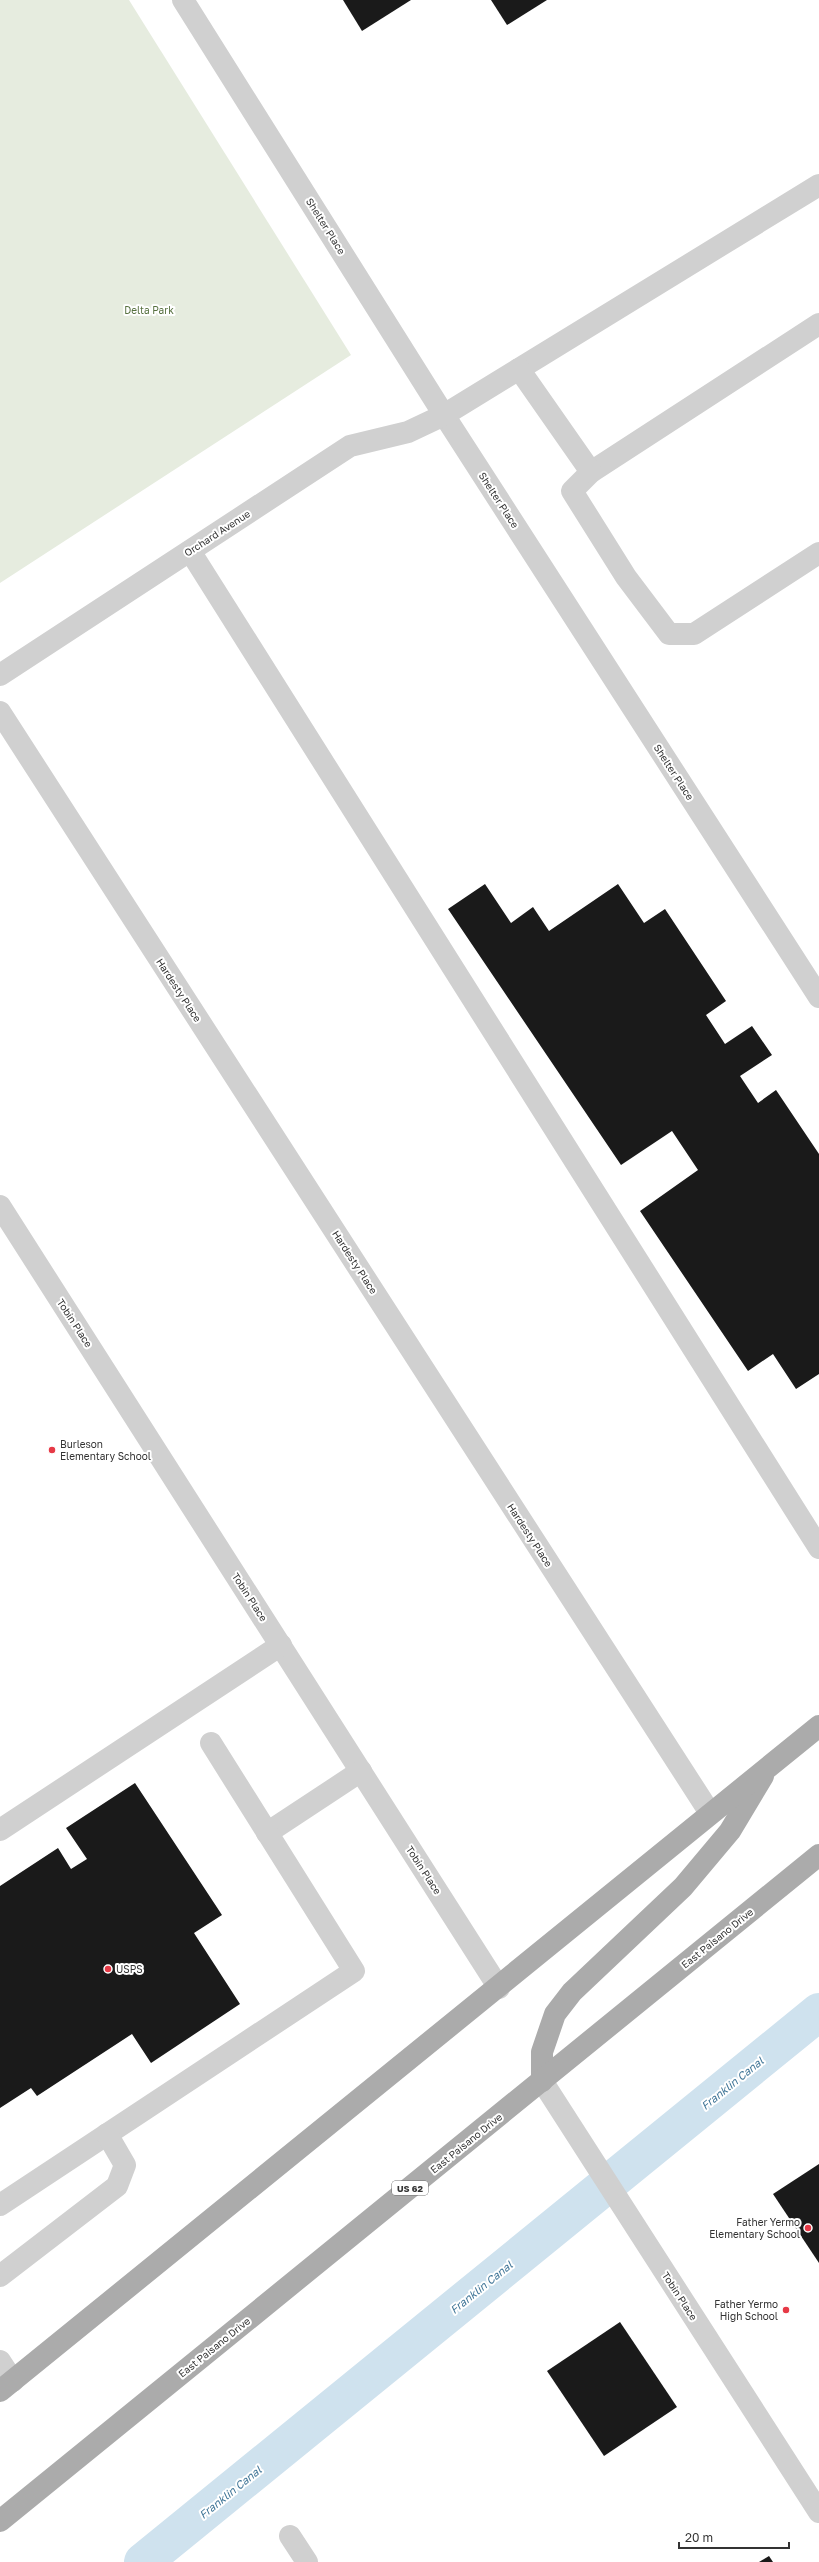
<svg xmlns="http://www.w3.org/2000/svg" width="819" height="2562" font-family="'Golos Text',sans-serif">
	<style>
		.green { fill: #e6ecdf }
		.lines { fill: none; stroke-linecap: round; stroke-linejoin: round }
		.canal { stroke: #cfe2ee; stroke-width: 38 }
		.building { fill: #1a1a1a }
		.minor { stroke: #d0d0d0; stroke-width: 22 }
		.major { stroke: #ababab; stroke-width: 22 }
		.poi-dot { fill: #e63946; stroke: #fff; stroke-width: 1.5 }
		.labels { text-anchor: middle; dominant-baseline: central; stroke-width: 4; stroke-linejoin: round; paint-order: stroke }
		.shield { fill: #fff; stroke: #707070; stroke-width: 1 }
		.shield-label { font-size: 9px; font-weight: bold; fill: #333 }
		.street-label { font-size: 10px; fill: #333; stroke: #fff }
		.park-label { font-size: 10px; fill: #56703f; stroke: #fff }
		.poi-label { font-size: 10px; fill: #333; stroke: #fff; text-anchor: start }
		.water-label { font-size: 11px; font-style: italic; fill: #3f7597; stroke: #fff }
	</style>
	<rect width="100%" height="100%" fill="#fff"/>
	<path class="green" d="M0,0h129l222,355 -351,228z"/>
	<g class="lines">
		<path class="canal" d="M143,2562l676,-550"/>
	</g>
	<g class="building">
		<path d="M343,0h68l-49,31z"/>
		<path d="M491,0h56l-40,25z"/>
		<path d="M485,884l26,39 22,-16 16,24 69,-47 26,39 21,-14 61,92 -20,14 19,29 27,-18 20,29 -32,21 18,27 18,-13 43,64v220l-23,15 -23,-35 -25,17 -108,-160 58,-41 -26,-39 -51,34 -173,-256z"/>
		<path d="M135,1783l87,132 -28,18 46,71 -89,59 -19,-29 -95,62 -6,-8 -31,20v-222l58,-38 13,21 16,-10 -21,-31z"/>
		<path d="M819,2164v99l-46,-69z"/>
		<path d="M620,2322l57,85 -73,49 -57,-85z"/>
		<path d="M769,2556l4,6h-14z"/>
	</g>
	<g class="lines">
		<g class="minor">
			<path d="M183,0l261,415 375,582"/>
			<path d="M819,324l-228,148 -19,19 54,86 43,57h25l125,-81"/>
			<path d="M519,369l300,-184"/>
			<path d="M190,551l629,997"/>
			<path d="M0,675l350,-229 58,-14 36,-17 75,-46 72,103"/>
			<path d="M0,712l710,1101"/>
			<path d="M0,1206l499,782"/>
			<path d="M0,1830l281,-185"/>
			<path d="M267,1833l94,-62"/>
			<path d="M542,2081l277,431"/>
			<path d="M0,2205l354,-234 -143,-228"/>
			<path d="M0,2276l117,-90 8,-21 -18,-31"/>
			<path d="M0,2361l13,20"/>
			<path d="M290,2536l17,26"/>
		</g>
		<g class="major">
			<path d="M542,2081v-29l13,-38 17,-22 111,-105 47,-56 33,-55"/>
			<path d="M0,2391l819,-665"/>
			<path d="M0,2521l819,-666"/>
		</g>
	</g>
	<g class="poi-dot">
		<circle cx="52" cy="1450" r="4"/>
		<circle cx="108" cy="1969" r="4"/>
		<circle cx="808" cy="2228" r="4"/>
		<circle cx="786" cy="2310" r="4"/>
	</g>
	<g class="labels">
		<rect class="shield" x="392" y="2181" width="36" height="14" rx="3"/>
		<g class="shield-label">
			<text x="410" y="2188">US 62</text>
		</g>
		<g class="street-label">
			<text transform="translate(326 226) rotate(58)">Shelter Place</text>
			<text transform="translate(499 500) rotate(57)">Shelter Place</text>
			<text transform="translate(217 533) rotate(-33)">Orchard Avenue</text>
			<text transform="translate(674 772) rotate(57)">Shelter Place</text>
			<text transform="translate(179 990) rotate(57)">Hardesty Place</text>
			<text transform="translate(355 1262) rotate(57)">Hardesty Place</text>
			<text transform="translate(75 1323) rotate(57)">Tobin Place</text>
			<text transform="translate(530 1535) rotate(57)">Hardesty Place</text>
			<text transform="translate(250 1597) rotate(57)">Tobin Place</text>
			<text transform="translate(424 1870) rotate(57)">Tobin Place</text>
			<text transform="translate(717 1938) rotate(-39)">East Paisano Drive</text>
			<text transform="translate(466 2143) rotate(-39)">East Paisano Drive</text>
			<text transform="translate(680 2296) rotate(57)">Tobin Place</text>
			<text transform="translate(214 2347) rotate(-39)">East Paisano Drive</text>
		</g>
		<g class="park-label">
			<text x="149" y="310">Delta Park</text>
		</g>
		<g class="poi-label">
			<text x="60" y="1444">Burleson<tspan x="60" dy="12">Elementary School</tspan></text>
			<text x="116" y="1969">USPS</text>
			<text x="800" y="2222" text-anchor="end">Father Yermo<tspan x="800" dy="12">Elementary School</tspan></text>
			<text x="778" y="2304" text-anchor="end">Father Yermo<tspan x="778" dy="12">High School</tspan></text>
		</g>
		<g class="water-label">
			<text transform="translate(732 2083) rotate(-39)">Franklin Canal</text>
			<text transform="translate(481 2287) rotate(-39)">Franklin Canal</text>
			<text transform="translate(230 2492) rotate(-39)">Franklin Canal</text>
		</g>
	</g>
	<path d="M679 2542v6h110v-6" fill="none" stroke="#333333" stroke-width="2"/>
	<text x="685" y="2542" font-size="12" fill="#333333" stroke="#ffffff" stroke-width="3" paint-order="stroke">20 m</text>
</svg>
